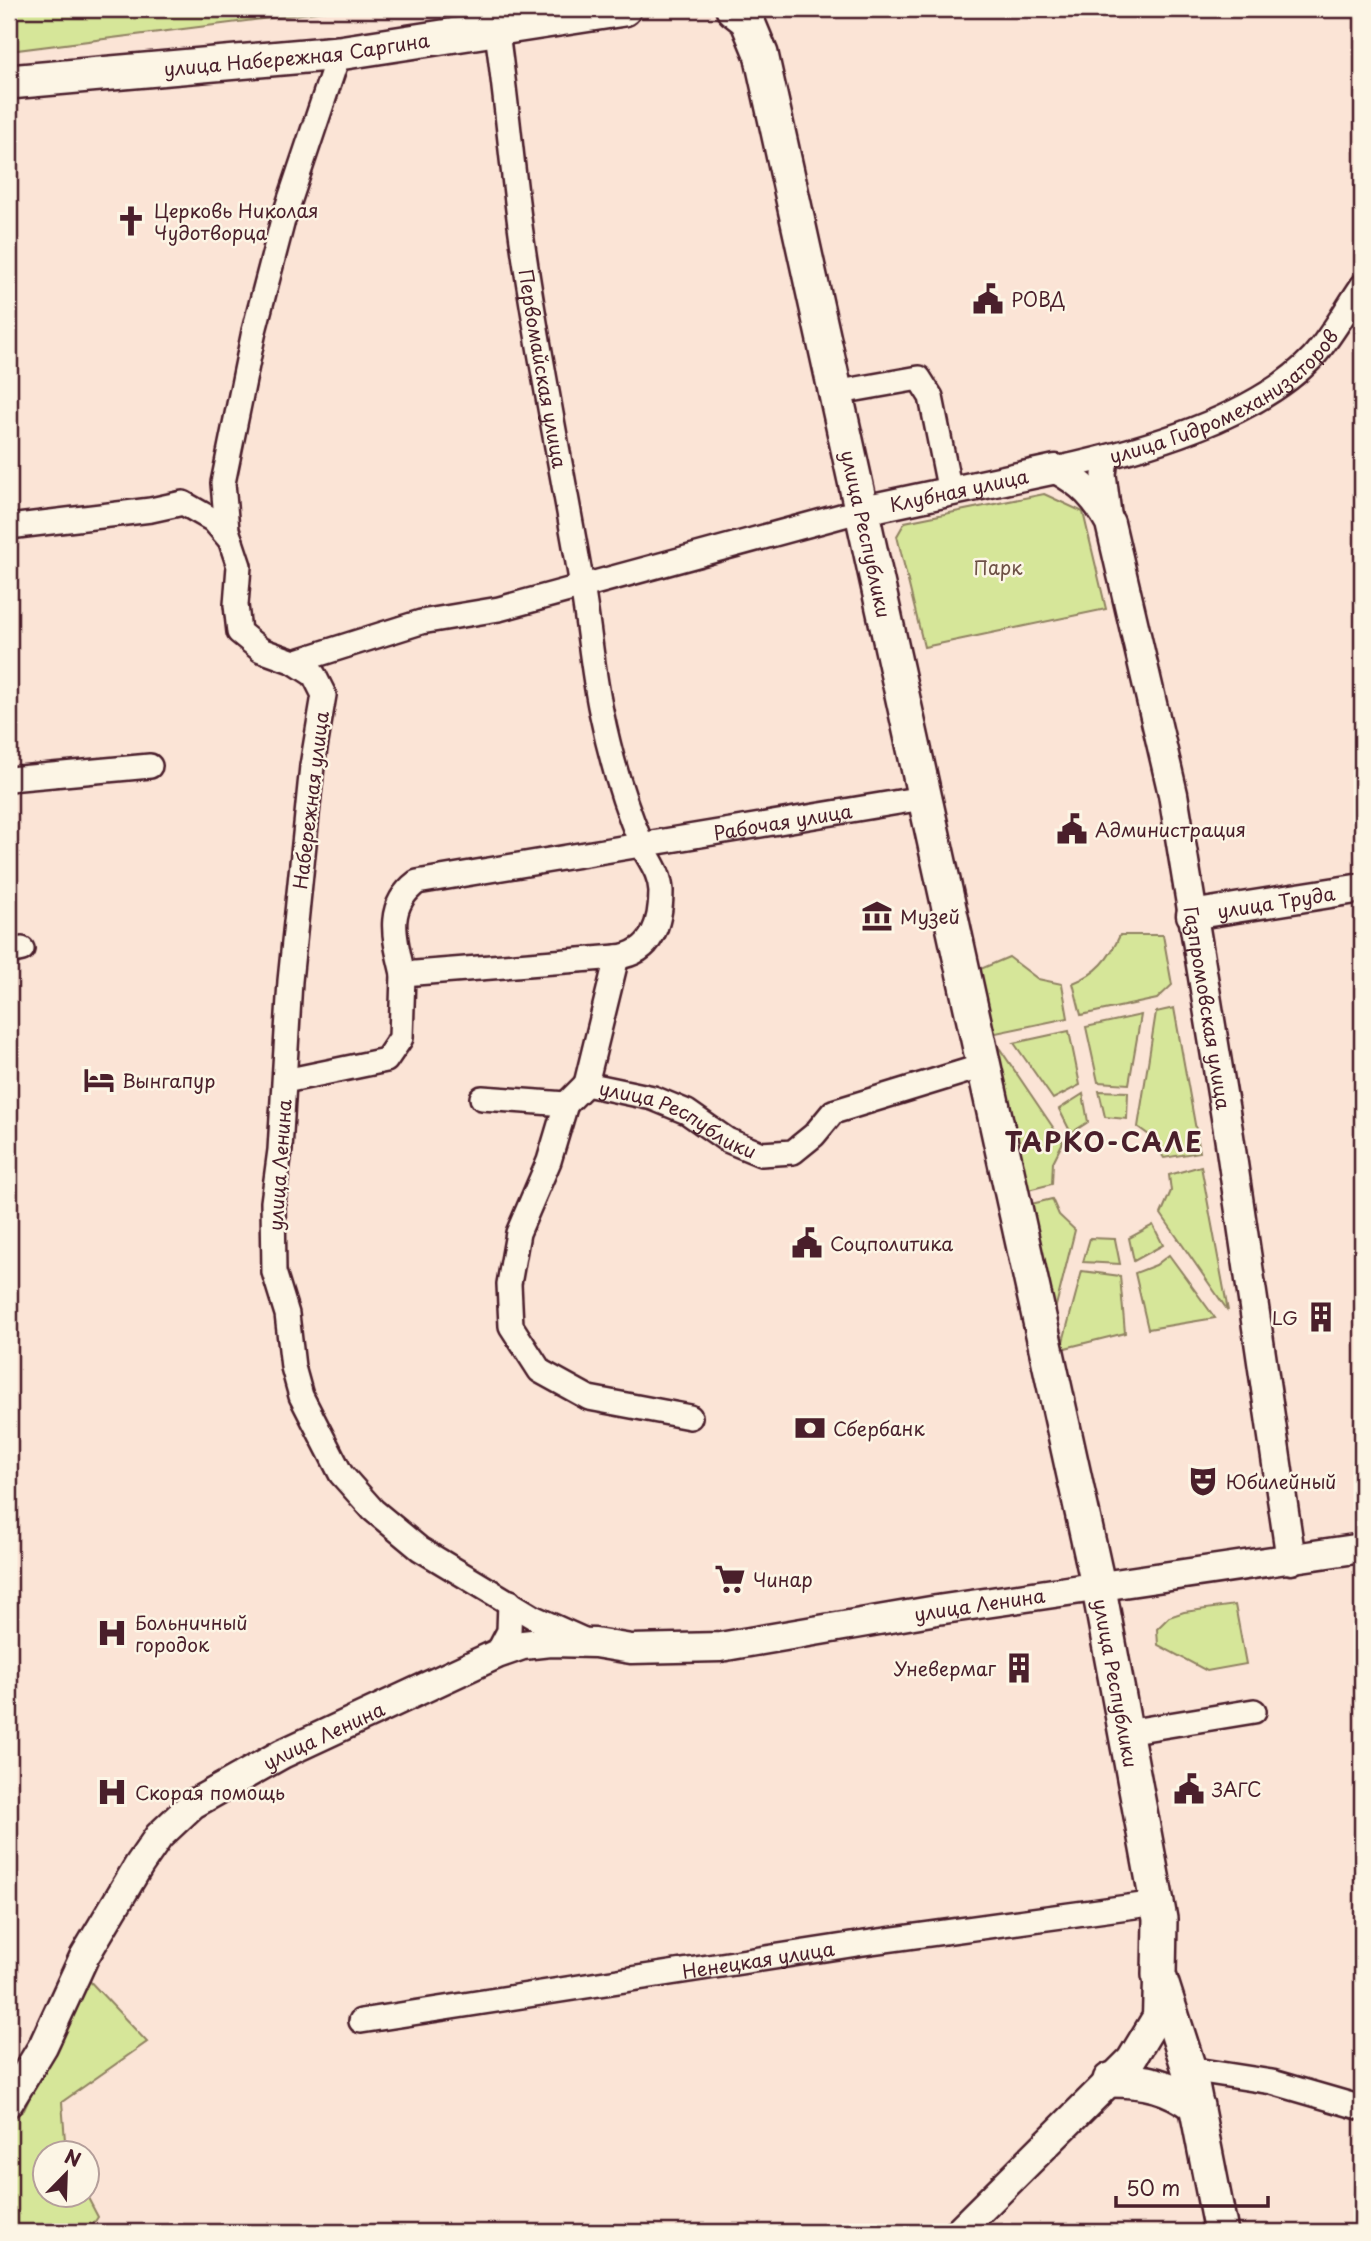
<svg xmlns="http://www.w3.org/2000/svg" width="1371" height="2241" font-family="'Playpen Sans',sans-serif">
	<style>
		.green { fill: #d6e699; stroke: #908262; stroke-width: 2 }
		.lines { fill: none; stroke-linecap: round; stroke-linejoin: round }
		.minor-casing { stroke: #4a1f2b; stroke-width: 28 }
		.tertiary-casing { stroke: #4a1f2b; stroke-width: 33 }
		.secondary-casing { stroke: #4a1f2b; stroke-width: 38 }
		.minor { stroke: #fcf5e5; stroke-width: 23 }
		.tertiary { stroke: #fcf5e5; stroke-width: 28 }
		.secondary { stroke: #fcf5e5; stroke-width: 33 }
		.labels { text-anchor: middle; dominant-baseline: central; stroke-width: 5; stroke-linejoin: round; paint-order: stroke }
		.street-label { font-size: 19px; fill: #4a1f2b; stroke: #fcf5e5 }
		.poi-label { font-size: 19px; fill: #4a1f2b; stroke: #fcf5e5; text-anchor: start }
		.park-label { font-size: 19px; fill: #6d5146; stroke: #fcf5e5 }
		.district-label { font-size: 26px; font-weight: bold; letter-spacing: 2px; fill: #4a1f2b; stroke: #fcf5e5 }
	</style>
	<rect width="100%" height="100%" fill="#fbe4d6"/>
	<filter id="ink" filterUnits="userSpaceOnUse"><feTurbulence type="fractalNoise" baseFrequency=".0143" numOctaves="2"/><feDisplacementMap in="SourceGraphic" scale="14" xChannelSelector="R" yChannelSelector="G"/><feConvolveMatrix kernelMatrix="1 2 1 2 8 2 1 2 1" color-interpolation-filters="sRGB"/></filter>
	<g filter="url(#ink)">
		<g class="green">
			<path d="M9,9h332l-332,42z"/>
			<path d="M1044,494l39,18 23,97 -182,38 -27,-111 8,-14z"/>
			<path d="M1120,935h43l9,50 -15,14 -76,16 -8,-32c24,-9 37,-25 47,-48z"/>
			<path d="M1009,957l29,22 24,5 6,34 -72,15 -15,-8 -10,-52z"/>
			<path d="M1174,1008l26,144 -36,6 -15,-23 -11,-8 18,-115z"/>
			<path d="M1141,1015l-12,69 -31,-2 -12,-55z"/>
			<path d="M1069,1031l11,54 -27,14 -39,-56z"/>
			<path d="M998,1046l65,96 -10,20 -1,22 -32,8 -32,-144z"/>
			<path d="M1099,1091l29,1 -1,27 -22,-2z"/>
			<path d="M1083,1094l5,28 -17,11 -12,-24z"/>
			<path d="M1201,1166l27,145 -67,-97 10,-23 -2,-16z"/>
			<path d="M1052,1199l7,16 16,15 -26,104 -26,-128z"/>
			<path d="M1153,1225l10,20 -29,16 -5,-23z"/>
			<path d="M1090,1238l25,1 5,25 -37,-2z"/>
			<path d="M1169,1255l46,63 -67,11 -13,-56 21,-8z"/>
			<path d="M1082,1271l38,5 5,57 -64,16z"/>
			<path d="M1235,1605l11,59 -39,7 -49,-26 -1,-16 12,-12 15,-5z"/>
			<path d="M85,1976l62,66 -85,60 4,51 -20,1v42h41l11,21 -10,15h-79v-111l15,-11z"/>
		</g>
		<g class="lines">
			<g class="minor-casing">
				<g id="minor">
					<path id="s1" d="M496,26c11,73 16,147 27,221 16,111 39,222 58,333 8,44 11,88 20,131 9,44 22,90 40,132 7,16 19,28 20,48 0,31 -8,62 -44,66"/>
					<path d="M339,53l-56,167 -29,111 -31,152 4,47 12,36 -3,39 3,27 22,18 33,12 20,13 10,20 -12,71 -22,215 -10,169 -7,52 1,70 13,42 6,53 8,29 40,78 32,36 47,39 115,69 49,22"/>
					<path d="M834,393l85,-15 12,19 19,95"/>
					<path d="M1106,458l-2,17 6,46"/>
					<path id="s2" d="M1056,469c82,-18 199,-50 257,-112 19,-21 33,-48 49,-71"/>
					<path d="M9,527l142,-17 32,-7 30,17 18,21"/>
					<path d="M294,662l127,-40 78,-13 360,-98"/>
					<path d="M9,779l141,-13"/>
					<path d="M9,952l13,-3"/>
					<path id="s3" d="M403,974c-8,-35 -19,-67 14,-92l506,-84"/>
					<path d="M285,1081l101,-21 15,-22 2,-64 214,-17 -31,127"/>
					<path id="s4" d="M482,1098l84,6 20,-20 67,14 34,14 40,28 34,14 32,-2 21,-17 19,-23 150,-46"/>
					<path d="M566,1104l-17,57 -31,72 -9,51 2,42 29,45 49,27 101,19"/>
					<path d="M497,1654l12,-23 1,-29"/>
					<path d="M1126,1732l128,-21"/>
					<path id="s5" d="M361,2021l496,-77 300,-41"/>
					<path d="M1189,2069l83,13 90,26"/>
				</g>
			</g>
			<g class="tertiary-casing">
				<g id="tertiary">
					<path id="s6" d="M859,511l197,-42c26,14 40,28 54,54l63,271 56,342 62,424"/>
					<path id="s7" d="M1191,915l171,-27"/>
					<path id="s8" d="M9,2102l34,-56 41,-89 55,-92 20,-29 34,-32 89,-50 215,-100 26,-9 27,-3 45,1 36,6 89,-2 217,-37 425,-62"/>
					<path d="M958,2232l173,-172 26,-43 1,-36"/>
				</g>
			</g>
			<g class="secondary-casing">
				<g id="secondary">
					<path id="s9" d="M733,9l14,11 14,34 338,1535 61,330 -1,56 30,94 32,163"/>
					<path id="s10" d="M9,82l330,-29 285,-44"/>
					<path d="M1110,2080c35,0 59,5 87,26"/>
				</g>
			</g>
			<use href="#minor" class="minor"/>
			<use href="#tertiary" class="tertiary"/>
			<use href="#secondary" class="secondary"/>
		</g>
	</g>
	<defs>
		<g id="church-bare" transform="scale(2.415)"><path d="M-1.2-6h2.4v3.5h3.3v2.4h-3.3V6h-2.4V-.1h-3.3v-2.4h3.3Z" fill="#4a1f2b" stroke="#fcf5e5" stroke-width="2.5" paint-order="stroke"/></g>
		<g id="civic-bare" transform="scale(2.415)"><path d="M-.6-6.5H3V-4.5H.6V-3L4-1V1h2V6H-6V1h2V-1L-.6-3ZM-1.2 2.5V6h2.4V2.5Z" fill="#4a1f2b" stroke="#fcf5e5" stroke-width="2.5" paint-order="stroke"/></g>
		<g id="museum-bare" transform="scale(2.415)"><path d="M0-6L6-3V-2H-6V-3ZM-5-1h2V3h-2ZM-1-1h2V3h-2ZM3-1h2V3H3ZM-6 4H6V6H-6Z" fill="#4a1f2b" stroke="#fcf5e5" stroke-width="2.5" paint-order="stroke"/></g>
		<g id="hotel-bare" transform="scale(2.415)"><path d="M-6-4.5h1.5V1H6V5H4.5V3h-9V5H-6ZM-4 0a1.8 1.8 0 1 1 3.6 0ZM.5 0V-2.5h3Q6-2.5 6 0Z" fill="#4a1f2b" stroke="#fcf5e5" stroke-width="2.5" paint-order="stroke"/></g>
		<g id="building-bare" transform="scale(2.415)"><path d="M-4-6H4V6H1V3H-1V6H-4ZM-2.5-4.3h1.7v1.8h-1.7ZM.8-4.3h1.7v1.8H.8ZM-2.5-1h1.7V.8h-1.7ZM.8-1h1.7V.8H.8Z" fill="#4a1f2b" stroke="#fcf5e5" stroke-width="2.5" paint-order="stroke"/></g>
		<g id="bank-bare" transform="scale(2.415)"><path d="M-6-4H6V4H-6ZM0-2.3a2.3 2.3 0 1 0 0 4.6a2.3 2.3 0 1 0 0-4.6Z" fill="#4a1f2b" stroke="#fcf5e5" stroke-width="2.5" paint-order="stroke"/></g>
		<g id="theatre-bare" transform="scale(2.415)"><path d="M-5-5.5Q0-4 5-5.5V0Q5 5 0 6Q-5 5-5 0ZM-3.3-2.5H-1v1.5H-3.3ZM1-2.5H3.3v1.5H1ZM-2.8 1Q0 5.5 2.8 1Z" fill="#4a1f2b" stroke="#fcf5e5" stroke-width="2.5" paint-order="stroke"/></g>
		<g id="supermarket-bare" transform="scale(2.415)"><path d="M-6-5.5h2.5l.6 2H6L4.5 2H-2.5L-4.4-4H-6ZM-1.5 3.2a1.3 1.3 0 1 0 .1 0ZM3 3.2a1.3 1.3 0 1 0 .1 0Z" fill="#4a1f2b" stroke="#fcf5e5" stroke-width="2.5" paint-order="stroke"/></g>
		<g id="hospital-bare" transform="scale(2.415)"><path d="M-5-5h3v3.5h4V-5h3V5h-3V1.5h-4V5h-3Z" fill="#4a1f2b" stroke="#fcf5e5" stroke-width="2.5" paint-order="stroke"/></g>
	</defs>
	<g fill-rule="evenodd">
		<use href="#church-bare" x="131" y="221"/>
		<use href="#civic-bare" x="988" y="299"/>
		<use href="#civic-bare" x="1072" y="829"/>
		<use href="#museum-bare" x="877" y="916"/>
		<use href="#hotel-bare" x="99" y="1080"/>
		<use href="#civic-bare" x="807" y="1243"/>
		<use href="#building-bare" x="1321" y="1317"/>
		<use href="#bank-bare" x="810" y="1428"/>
		<use href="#theatre-bare" x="1203" y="1481"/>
		<use href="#supermarket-bare" x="730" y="1579"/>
		<use href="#hospital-bare" x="112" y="1633"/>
		<use href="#building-bare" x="1019" y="1668"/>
		<use href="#civic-bare" x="1189" y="1789"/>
		<use href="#hospital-bare" x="112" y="1792"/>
	</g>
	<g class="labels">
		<g class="street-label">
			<text stroke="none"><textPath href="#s10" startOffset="289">улица Набережная Саргина</textPath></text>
			<text stroke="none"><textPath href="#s1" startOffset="346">Первомайская улица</textPath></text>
			<text stroke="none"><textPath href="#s2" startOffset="186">улица Гидромеханизаторов</textPath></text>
			<text stroke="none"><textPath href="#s6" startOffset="102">Клубная улица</textPath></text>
			<text stroke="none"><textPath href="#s9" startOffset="546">улица Республики</textPath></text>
			<text transform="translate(310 800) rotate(-83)">Набережная улица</text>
			<text stroke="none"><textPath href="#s3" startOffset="471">Рабочая улица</textPath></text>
			<text stroke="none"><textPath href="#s7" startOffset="86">улица Труда</textPath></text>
			<text stroke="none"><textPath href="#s6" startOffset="774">Газпромовская улица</textPath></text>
			<text stroke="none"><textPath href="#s4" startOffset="212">улица Республики</textPath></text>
			<text transform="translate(279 1165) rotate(-86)">улица Ленина</text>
			<text stroke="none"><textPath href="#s8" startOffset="1180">улица Ленина</textPath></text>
			<text stroke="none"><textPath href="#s9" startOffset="1722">улица Республики</textPath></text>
			<text stroke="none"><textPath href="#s8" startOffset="500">улица Ленина</textPath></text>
			<text stroke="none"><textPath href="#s5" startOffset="402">Ненецкая улица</textPath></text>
		</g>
		<g class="poi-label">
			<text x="154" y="210">Церковь Николая<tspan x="154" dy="22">Чудотворца</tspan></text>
			<text x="1011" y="299">РОВД</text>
			<text x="1095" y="829">Администрация</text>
			<text x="900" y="916">Музей</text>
			<text x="122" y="1080">Вынгапур</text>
			<text x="830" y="1243">Соцполитика</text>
			<text x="1298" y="1317" text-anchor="end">LG</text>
			<text x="833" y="1428">Сбербанк</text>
			<text x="1226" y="1481">Юбилейный</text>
			<text x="753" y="1579">Чинар</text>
			<text x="135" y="1622">Больничный<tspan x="135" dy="22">городок</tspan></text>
			<text x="996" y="1668" text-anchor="end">Уневермаг</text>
			<text x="1212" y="1789">ЗАГС</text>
			<text x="135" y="1792">Скорая помощь</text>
		</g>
		<g class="park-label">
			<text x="998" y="567">Парк</text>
		</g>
		<g class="district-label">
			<text x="1104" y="1141">ТАРКО-САЛЕ</text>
		</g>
	</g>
	<rect width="1371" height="2241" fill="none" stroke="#fcf5e5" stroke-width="35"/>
	<rect x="18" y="18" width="1336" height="2206" fill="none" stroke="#4a1f2b" stroke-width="2.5" filter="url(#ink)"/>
	<g transform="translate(66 2174) rotate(23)"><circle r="33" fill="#fcf5e5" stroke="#b59f9b" stroke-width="2"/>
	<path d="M0-5L12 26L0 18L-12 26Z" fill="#4a1f2b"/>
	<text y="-10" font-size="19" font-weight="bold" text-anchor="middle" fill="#4a1f2b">N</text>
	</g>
	<path d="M1116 2196v10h152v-10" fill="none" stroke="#4a1f2b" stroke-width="3.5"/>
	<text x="1126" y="2196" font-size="21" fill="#4a1f2b" stroke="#fcf5e5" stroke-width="5" paint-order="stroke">50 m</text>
</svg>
